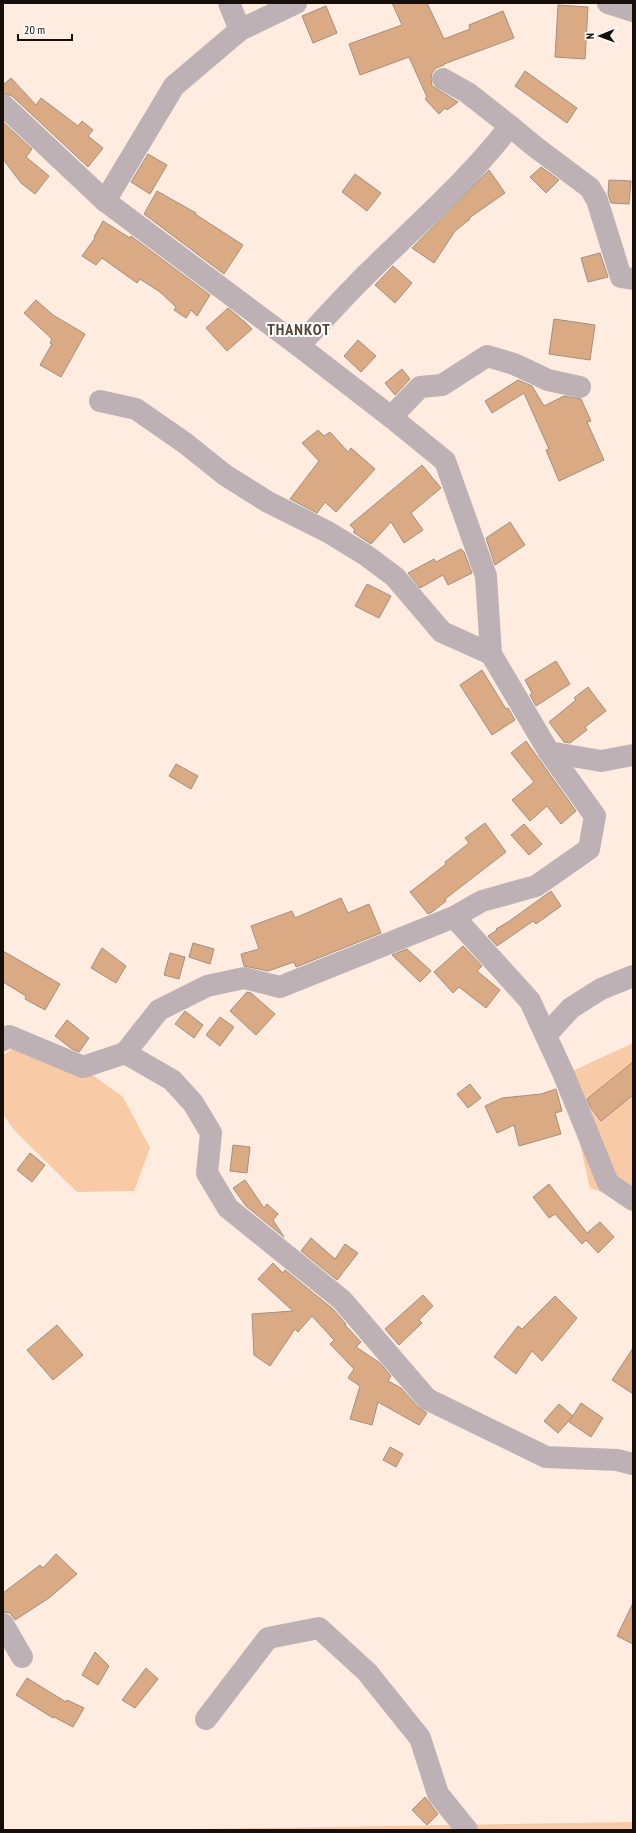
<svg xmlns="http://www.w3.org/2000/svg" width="636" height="1833" font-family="'PT Sans Narrow',sans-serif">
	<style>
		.green { fill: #f9caa6 }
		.building { fill: #daaa84; stroke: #a38f80 }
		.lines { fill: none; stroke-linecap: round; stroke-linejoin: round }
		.minor { stroke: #beb1b5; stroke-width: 22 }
		.labels { text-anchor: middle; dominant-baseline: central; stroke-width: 4; stroke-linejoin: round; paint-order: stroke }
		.district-label { font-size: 16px; font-weight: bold; letter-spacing: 1px; fill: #574638; stroke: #fff }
	</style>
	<rect width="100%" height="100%" fill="#fdecdf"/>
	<g class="green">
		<path d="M633,1043v159l-43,-14 -26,-113z"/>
		<path d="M14,1048l80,28 29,21 27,51 -16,43 -57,1 -61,-60 -13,-17v-60z"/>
		<path d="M633,1822v8h-494z"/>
	</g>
	<g class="building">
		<path d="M392,3h35l17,36 26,-10 -1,-4 34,-14 11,27 -70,26v1l-8,3 -4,5 -1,6 1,7 26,16 -11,8 -2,-2 -6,6 -14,-15 2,-2 -18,-40 -49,18 -11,-31 53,-19z"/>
		<path d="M558,5l30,2 -3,52 -30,-2z"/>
		<path d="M326,6l11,27 -24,10 -11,-27z"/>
		<path d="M525,71l52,37 -10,15 -52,-37z"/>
		<path d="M11,78l25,27 5,-7 37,28 4,-5 11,9 -5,6 15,12 -15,19 -76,-71 -9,-3v-8z"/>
		<path d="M3,122l29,27 -6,8 23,19 -14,18 -14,-11 -18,-24z"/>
		<path d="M148,154l19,11 -17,29 -19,-12z"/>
		<path d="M541,167l18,13 -13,13 -16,-16z"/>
		<path d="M489,170l16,23 -36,25 1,1 -15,12 -21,32 -22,-15z"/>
		<path d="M355,174l26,19 -14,18 -25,-19z"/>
		<path d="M609,180l22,1 -2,23 -18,-1 -3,-9z"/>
		<path d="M157,191l39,22 -1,1 48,31 -19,29 -80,-60z"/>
		<path d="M103,221l27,17 1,-2 79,59 -13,21 -6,-6 -5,8 -12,-8 2,-3 -16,-15 -20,-13 -3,4 -35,-25 -6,7 -14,-9 13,-18 -1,-1z"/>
		<path d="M600,253l8,24 -20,5 -7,-24z"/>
		<path d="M393,266l19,17 -17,20 -20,-18z"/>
		<path d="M36,300l17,15 32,19 -24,43 -21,-12 12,-21 -2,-1 2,-4 -28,-26z"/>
		<path d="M228,308l17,14 7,7 -25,22 -21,-23z"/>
		<path d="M554,319l41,6 -5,35 -41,-6z"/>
		<path d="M358,340l18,16 -15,16 -17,-16z"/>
		<path d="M402,369l8,10 -15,16 -10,-12z"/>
		<path d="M518,380l14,6 12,20 20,-10 17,3 10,22 -4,1 17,38 -45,21 -13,-31 3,-1 -25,-56 -32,20 -7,-12z"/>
		<path d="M318,430l6,6 6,-4 18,20 3,-4 24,21 -39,43 -11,-10 -8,11 -27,-14 29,-38 -17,-18z"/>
		<path d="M422,465l19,23 -30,25 12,17 -19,13 -13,-21 -20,22 -18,-12 2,-2 -5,-5z"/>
		<path d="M510,522l15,23 -30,20 -9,-27z"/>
		<path d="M461,549l3,3 8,21 -24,12 -5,-10 -23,13 -12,-15 26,-14 2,3z"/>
		<path d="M367,584l24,12 -12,22 -24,-12z"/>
		<path d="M556,661l14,23 -34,22 -6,-11 2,-2 -7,-13z"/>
		<path d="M482,670l24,39 2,-1 7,12 -23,15 -32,-50z"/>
		<path d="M588,687l18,24 -21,16 2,3 -17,13 -6,-1 -15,-20 27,-22 -2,-2z"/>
		<path d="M526,741l50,70 -15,13 -14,-18 -17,15 -18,-21 22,-18 -23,-29z"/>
		<path d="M176,764l22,12 -7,13 -22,-13z"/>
		<path d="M485,823l21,29 -61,47 1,2 -14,11 -4,2 -18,-22 36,-28 -1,-2 24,-19 -4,-5z"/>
		<path d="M524,824l18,20 -13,11 -18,-20z"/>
		<path d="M551,891l10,15 -25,18 -3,-3 -36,25 -9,-10 9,-6 -1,-1 12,-7z"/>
		<path d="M341,898l7,15 21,-9 12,29 -85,34 -2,-5 -26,9 -24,-5 -3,-12 18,-5 -8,-23 41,-15 3,7z"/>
		<path d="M193,943l21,6 -4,15 -21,-7z"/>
		<path d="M463,946l19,20 -5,5 23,19 -14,18 -27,-21 -6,6 -19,-21z"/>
		<path d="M102,948l24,18 -10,17 -25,-15z"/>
		<path d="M407,949l24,22 -11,11 -28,-27z"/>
		<path d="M3,951l57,33 -15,26 -20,-11 1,-3 -23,-14z"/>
		<path d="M170,953l15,4 -6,22 -15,-4z"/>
		<path d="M247,992l4,1 24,21 -19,21 -26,-24z"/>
		<path d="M185,1011l18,14 -9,13 -19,-14z"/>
		<path d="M220,1017l14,10 -14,19 -14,-11z"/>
		<path d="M67,1020l22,18 -10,14 -7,-3 -17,-13z"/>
		<path d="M633,1062v33l-32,26 -10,-13 -4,-9z"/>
		<path d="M470,1084l11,14 -13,10 -11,-14z"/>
		<path d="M556,1089l6,22 -7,2 6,21 -42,12 -5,-21 -17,8 -12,-27 17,-8 39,-4z"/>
		<path d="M233,1145l17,2 -3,26 -17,-2z"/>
		<path d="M30,1153l15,12 -13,17 -15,-12z"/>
		<path d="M245,1180l19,28 3,-4 11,10 -5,6 11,17 -38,-31 -13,-18z"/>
		<path d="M549,1184l38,49 13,-11 14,15 -16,16 -12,-13 -4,4 -27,-30 -6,4 -16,-21z"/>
		<path d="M311,1238l24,21 10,-15 13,9 -21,27 -36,-29z"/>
		<path d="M273,1263l10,10 2,-3 48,39 13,15 -1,1 16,17 -5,5 24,16 11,13 -3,5 13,7 17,19 9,6 -8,12 -41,-23 -6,23 -22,-6 10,-33 -12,-8 6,-9 -24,-25 4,-4 -22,-24 -14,16 -3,-3 -25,37 -16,-11 -2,-41 41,-3 -35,-32z"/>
		<path d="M423,1295l10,11 -14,14 3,3 -23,22 -14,-16z"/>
		<path d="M555,1296l22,22 -35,43 -10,-10 -16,23 -22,-17 24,-31 4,3z"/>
		<path d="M57,1325l26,30 -30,25 -26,-30z"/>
		<path d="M633,1348v46l-21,-14z"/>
		<path d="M581,1403l22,15 -12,19 -22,-15z"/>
		<path d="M559,1404l14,12 -15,17 -14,-12z"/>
		<path d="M390,1447l13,7 -7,13 -13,-7z"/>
		<path d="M56,1554l21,20 -28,24 -34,22 -5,-7 -7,-1v-19l37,-28 3,3z"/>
		<path d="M633,1603v41l-16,-8z"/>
		<path d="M95,1652l14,14 -11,19 -16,-10z"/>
		<path d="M146,1668l12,11 -23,29 -13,-8z"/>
		<path d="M27,1678l39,24 1,-2 17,8 -11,19 -19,-10 -1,1 -37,-23z"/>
		<path d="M425,1797l13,17 -11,11 -15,-15z"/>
	</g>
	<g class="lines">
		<g class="minor">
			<path d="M229,3l11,27"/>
			<path d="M608,3l25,8"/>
			<path d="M443,79l25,14 42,33"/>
			<path d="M3,105l102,96 194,145 92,71 54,44 41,115 5,78 58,98 52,9 32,-6"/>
			<path d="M105,201l69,-115 66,-56 56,-27"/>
			<path d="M299,346c24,-26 48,-53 74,-78 47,-46 97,-90 137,-142l24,20 56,42 7,12 24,77 12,2"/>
			<path d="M100,401l36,8 49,34 40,32 43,27 60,30 39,24 28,21 47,55 49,22"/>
			<path d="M391,417l29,-30 22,-2 45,-29 27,8 34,16 32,7"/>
			<path d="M454,917l76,84 34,74 44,108 25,17"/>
			<path d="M546,1035l25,-27 30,-19 32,-13"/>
			<path d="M3,1040l6,-4 74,31 42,-14 34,-43 48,-24 37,-8 36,9 174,-70 28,-16 54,-15 53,-37 6,-33 -46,-64"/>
			<path d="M125,1053l47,27 21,23 18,30 -4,40 21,35 114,92 85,99 119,58 71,3 16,4"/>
			<path d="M3,1624l19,33"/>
			<path d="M206,1719l62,-81 51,-10 48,44 53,66 18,56 29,36"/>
		</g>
	</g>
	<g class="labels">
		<g class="district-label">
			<text x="299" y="329">THANKOT</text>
		</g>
	</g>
	<rect width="636" height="1833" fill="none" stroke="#160f09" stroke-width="8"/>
	<g transform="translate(600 36) rotate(269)" stroke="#ffffff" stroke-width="3" paint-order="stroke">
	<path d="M0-3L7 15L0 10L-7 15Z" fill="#160f09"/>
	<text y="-6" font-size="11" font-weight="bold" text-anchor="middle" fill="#160f09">N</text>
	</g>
	<path d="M18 34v6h54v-6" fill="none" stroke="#160f09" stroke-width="2"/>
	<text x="24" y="34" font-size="12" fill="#160f09" stroke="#ffffff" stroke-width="3" paint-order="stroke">20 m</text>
</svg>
